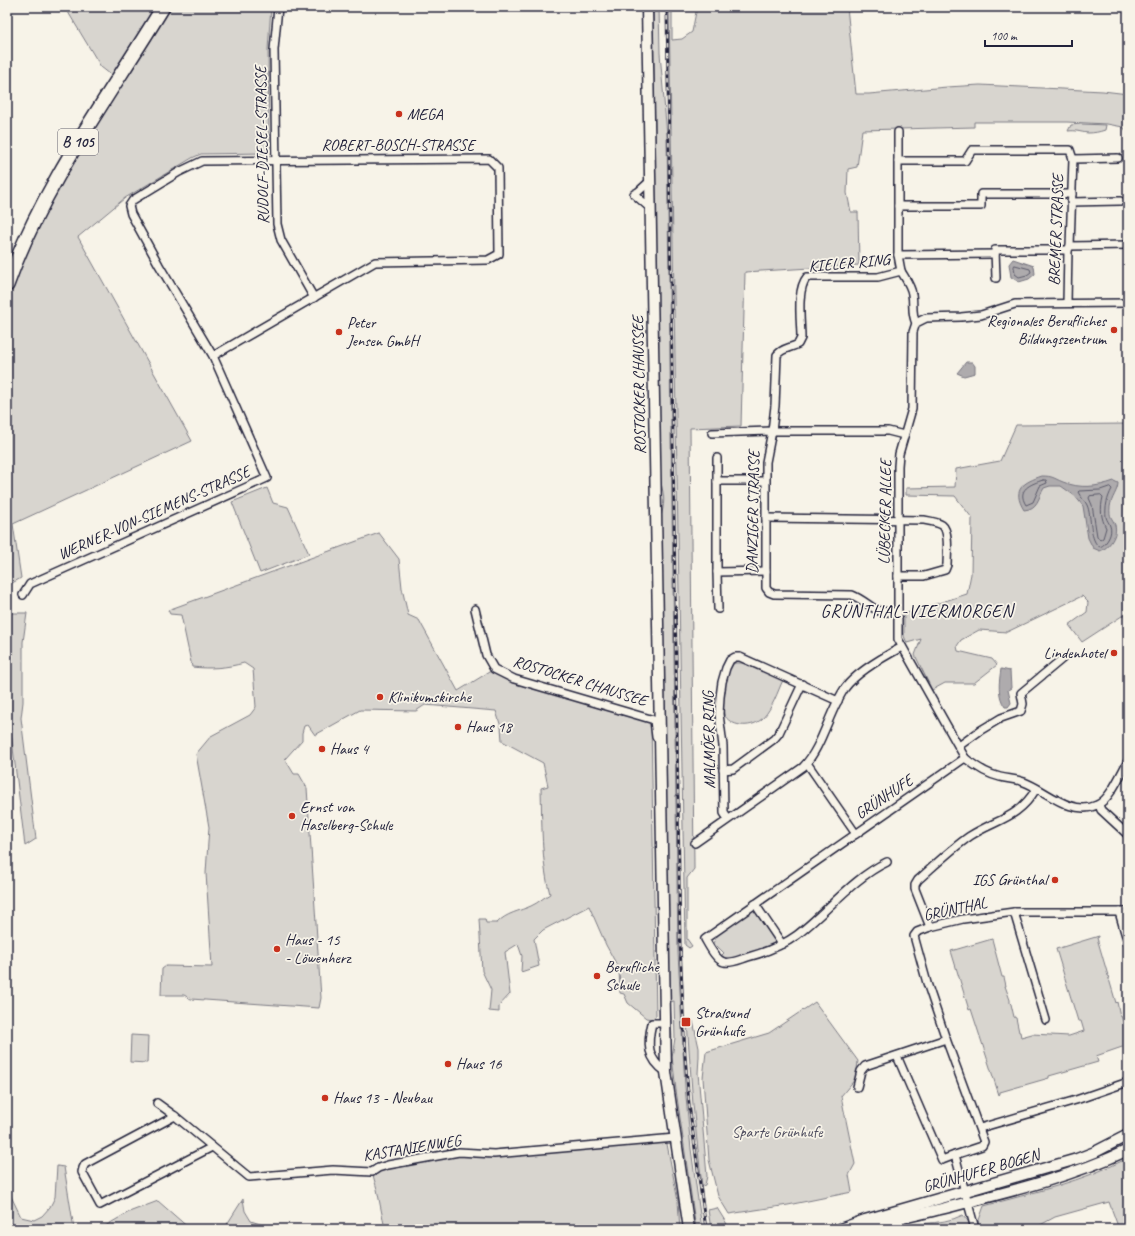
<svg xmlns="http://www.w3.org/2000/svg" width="1135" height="1236" font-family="Caveat,sans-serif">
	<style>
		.green { fill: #d8d5cf; stroke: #7d7c85 }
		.water { fill: #aeabad; stroke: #76747f }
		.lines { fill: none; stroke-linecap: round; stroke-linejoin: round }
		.shore { stroke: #5a5969; stroke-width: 1 }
		.street-casing { stroke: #22223b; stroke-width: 10 }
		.secondary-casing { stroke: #22223b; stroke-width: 13 }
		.highway-casing { stroke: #22223b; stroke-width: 16 }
		.street { stroke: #f7f3e8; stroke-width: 7 }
		.secondary { stroke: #f7f3e8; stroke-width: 10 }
		.highway { stroke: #f7f3e8; stroke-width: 13 }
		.rail-casing { stroke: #22223b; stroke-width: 3 }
		.rail { stroke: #f7f3e8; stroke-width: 1.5; stroke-dasharray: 4.5; stroke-linecap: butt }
		.poi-dot { fill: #c8321e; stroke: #f7f3e8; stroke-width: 1.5 }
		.labels { text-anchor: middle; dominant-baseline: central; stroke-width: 3.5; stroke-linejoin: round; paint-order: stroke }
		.shield { fill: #f7f3e8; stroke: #62616f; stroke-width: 1 }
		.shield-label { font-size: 15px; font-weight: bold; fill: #22223b }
		.poi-label { font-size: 16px; fill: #22223b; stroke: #f7f3e8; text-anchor: start }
		.street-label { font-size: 16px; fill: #22223b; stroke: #f7f3e8 }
		.park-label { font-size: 16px; fill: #504f60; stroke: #f7f3e8 }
		.quarter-label { font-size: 18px; letter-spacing: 1px; fill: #22223b; stroke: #f7f3e8 }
	</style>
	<rect width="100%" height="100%" fill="#f7f3e8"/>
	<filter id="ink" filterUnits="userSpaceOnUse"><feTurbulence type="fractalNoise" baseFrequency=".025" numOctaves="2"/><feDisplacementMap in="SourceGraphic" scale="8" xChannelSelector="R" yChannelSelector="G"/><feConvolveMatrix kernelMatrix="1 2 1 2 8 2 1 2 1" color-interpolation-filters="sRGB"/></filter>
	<g filter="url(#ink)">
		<g class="green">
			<path d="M65,7h94l-44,71 -14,-11z"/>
			<path d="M167,7h104l-3,42 1,97 -1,4 -3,3 -64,1 -9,4 -67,40 -47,39 114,204 -179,83 8,54 -14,8v-290l14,-37 18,-39z"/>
			<path d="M653,7h6l1,46 7,83 11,817 7,134 6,62 11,80h-6l-20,-139 -4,-33 3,-19 -1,-37 -4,1 2,37h-3l-9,-519c5,-17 5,-23 0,-40z"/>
			<path d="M669,7h3v33l10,-1 10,-7 5,-25h150l9,87h13l78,-7 33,-2 123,6 25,3v39l-5,-6 -16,-3 -40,-2h-93v5l-112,3 -5,37 -9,2 -1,24 4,19h7l1,53 -114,7 -4,154 -51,2 4,441 -7,9v61l5,7 -3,2 -4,-3z"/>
			<path d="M1081,124l25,1 -1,5c-6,2 -11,3 -17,3 -9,-1 -11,-3 -20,-2l3,-6z"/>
			<path d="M1128,424v188l-46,30 -13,-17 18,-13 1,-10 -6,-6 -75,36 -28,-2 -18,10 -4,6 1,5 34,8 5,6 -23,18h-29l-13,7 -17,-35 6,-16 -14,4 -3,-7v-22l63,-20 4,-20 1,-56 -17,-22 -49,-1v-7l49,-1 1,-18 44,-8 16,-36z"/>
			<path d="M267,488l6,15 15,4 21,47 -49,19 -28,-71z"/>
			<path d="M379,533l20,26 3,29 6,27 11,5 39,71 36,-22 157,50 5,297 -4,3 -6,-1 -18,-15 -4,-9 -4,-1 -1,-24 -13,-24 -17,-39 -46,24 -9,9 5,27 -18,6 1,-16 -4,-12 -13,8 5,42 -11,12v6l-10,-1 2,-21 -9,-19 -3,-52h6l1,4h11c9,-10 23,-12 34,-17 7,-3 13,-9 19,-12 -9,-32 -8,-73 -9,-106l7,-2 -5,-23 -41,-22 -1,-14 -5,-16 -71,-6 -9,6 -56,-1 -45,25 -7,-10 -4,1 -2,7v7l-17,19 9,15h5l8,14 14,210 -2,10 -128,-9 -7,-4h-23l1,-26 4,-3 46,1 -6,-94 3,-46 -13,-73 15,-18 39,-21 6,-8 -3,-38 -9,-6c-18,5 -34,6 -52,4l-11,-52 -11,-1 -2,-4z"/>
			<path d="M7,609l1,4h19l-4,29v60l-2,16 15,121 -11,7 -18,-147z"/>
			<path d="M735,663h7l41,17c-6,13 -10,27 -20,38 -10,10 -30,10 -38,-2 -5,-8 0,-41 5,-49 1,-1 3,-3 5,-4z"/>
			<path d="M754,908l8,9 14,26 -7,6 -38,10 -11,-2 4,-4 -7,-7 -3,3 -1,-6 7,-12z"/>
			<path d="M1099,936v1l-2,1 19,65 1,-1 3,14h1l2,5 5,-1v27l-3,-1 -29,10 2,6 -49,14v2l-49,14v2l-1,1 -28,-86 -2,1 -18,-59 41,-12 10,38h2l2,9h-1l5,14v3l1,1 3,13 2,1 3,14h1l1,5 11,-3 37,2 15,-5 -3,-10h-3l-22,-72z"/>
			<path d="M815,1002l43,59 -2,17 -15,18 14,68 -6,11 3,17 -64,13 -59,9 -11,-18 -9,-36 -6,-82 3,-26 63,-19z"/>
			<path d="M693,1021l6,27v9l-1,16 9,103 -2,9 -3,1 -9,-81 -6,-83z"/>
			<path d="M131,1035l17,1 -1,27 -17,-1z"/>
			<path d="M666,1139l12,62 2,28h-295l-8,-40 -5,-17 87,-20 35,2z"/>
			<path d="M1128,1158v71h-9l-10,-27 -54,15 -22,12h-54l-1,-6 6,-17c48,-13 100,-25 144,-48z"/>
			<path d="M57,1166l7,1 10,62h-67v-41l14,29 13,3 8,-4 8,-9 5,-10z"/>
			<path d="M243,1199l2,12 6,10 24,8h-51z"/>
			<path d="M158,1201l32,28h-90l29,-17z"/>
			<path d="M717,1208l13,21h-19l-3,-19z"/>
			<path d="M963,1215l5,6 3,8h-86c25,-8 54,-2 78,-14z"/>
		</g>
		<g class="water">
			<path d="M1013,259l21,7 1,8 -6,5 -10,3 -8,-5 -2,-13z"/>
			<path d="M966,362h6l3,4v7l-11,3 -7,-3z"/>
			<path d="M1042,476c11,0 11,2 21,6 17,7 34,5 51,-1l4,2c0,8 -7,15 -8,24 -1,11 2,10 5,18 3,10 -6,23 -15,26l-7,-3 -5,-10 -5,-32 -8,-10 -14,-10h-11l-6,2c-6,10 -6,21 -20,22 -13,-21 0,-28 18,-34z"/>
			<path d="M1001,669l9,2 1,17 -3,2 3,13 -3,4h-3c-8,-11 -6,-25 -4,-38z"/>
		</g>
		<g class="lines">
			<g class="shore">
				<path d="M1015,265l15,4 1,3 -4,3 -8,2 -4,-3 -1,-7z"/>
				<path d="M1043,480h3l1,3 -7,3 -7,16 -7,3c-10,-16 5,-21 17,-25z"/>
				<path d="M1110,487l2,2c-5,9 -7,19 -6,28 1,4 3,5 4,9 3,7 -3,18 -10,21 -11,-5 -8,-31 -13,-42 -2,-5 -7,-8 -9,-13l1,-1 21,-1z"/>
				<path d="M1101,495l2,2c-3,12 -2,21 3,31l-3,10 -3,2 -3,-4 -5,-31 -3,-7 1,-2z"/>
			</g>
			<g class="street-casing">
				<g id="street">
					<path d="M278,7l-4,43 3,174 4,16 33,58"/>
					<path d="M898,132v123l3,16"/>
					<path d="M1073,159l45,-1"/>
					<path d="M898,161h67l7,-11h98l3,9 -3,87 -2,4 -1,53"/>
					<path d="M650,181l-12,11 -4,2 16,14"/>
					<path d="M1071,202l49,-1"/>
					<path d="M898,206h83v-12h91"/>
					<path d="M1070,246l58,-1"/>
					<path d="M898,255l97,-1"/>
					<path d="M996,278l-1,-28h73"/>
					<path d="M1128,303l-113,1 -34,11 -20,2 -35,1 -10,5 -3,9 -1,77 -13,45 -1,12v173l67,119c11,9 22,16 35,19 8,2 16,2 24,5 22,8 47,35 73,23 13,-5 24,-32 31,-44"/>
					<path d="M712,433l60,-2 -6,31v126l3,4 5,2 78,1c8,3 15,9 23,14 6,4 15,3 23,3"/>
					<path d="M904,435l-16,-4h-116l3,-25 2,-51c5,-7 14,-7 21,-11l3,-6c0,-17 -5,-48 6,-61h71l23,-6c4,7 10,15 11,23 2,11 -1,19 4,29"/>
					<path d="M717,458v23"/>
					<path d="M765,481h-48v91l49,-1"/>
					<path d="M766,518l158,2c6,1 13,2 18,5 8,6 5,31 5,40l-2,5 -21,6h-26"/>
					<path d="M717,572l1,37"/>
					<path d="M23,595l7,-11 237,-106 -54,-122 -54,-91 -28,-51 -2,-8 4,-6 46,-28 23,-11 287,-2 9,9 1,86 -11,6 -113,2 -162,94"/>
					<path d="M475,609l11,46 8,14 20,10 140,41 2,17"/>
					<path d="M959,746l22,-16 20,-12 20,-7 2,-7 -2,-11 41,-34"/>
					<path d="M807,763l49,71"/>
					<path d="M723,770l10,-1 41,-30 5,-6 23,-49"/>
					<path d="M1099,805l2,5 27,25"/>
					<path d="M728,819l-4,-6 -1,-67 -4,-32 1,-17 2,-15 4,-14 4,-8 5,-3h5l98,44"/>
					<path d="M695,843l108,-76c19,-19 26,-56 42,-79 11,-15 40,-32 57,-41"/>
					<path d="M887,862c-34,16 -60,50 -90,73 -15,11 -31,17 -49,22 -7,2 -17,7 -24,5 -8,-2 -15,-16 -19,-23l260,-181"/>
					<path d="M755,904l27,40"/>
					<path d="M1014,912l32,108"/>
					<path d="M1119,912l9,31"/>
					<path d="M930,927l-15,-38v-4l3,-5c17,-15 33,-31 52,-44 27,-17 48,-17 66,-47"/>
					<path d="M664,1023h-12c-5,21 -5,36 14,49"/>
					<path d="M897,1056l45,104 13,-5"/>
					<path d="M857,1087l4,-16 4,-5 81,-27"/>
					<path d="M157,1103l18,13 74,61 84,-7 39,2 6,-4 10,-3 71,-13 35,2 181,-16"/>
					<path d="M175,1116l-90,48 -2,4 -1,4 18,33 112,-58"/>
					<path d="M980,1128l96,-28 52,-18"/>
					<path d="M975,1229l-20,-74 27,-9 2,-4 -38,-103 -19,-56 -13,-47 3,-4 13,-5 33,-8 51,-7h114"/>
				</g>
			</g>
			<g class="secondary-casing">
				<g id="secondary">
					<path d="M647,7l19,1065 23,157"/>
					<path d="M840,1229l25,-9 212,-61 18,-7 33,-17"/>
					<path d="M861,1229c27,-8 54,-14 80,-20 63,-16 128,-31 187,-59"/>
				</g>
			</g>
			<g class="highway-casing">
				<path id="highway" d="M7,285c36,-101 101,-187 156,-278"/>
			</g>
			<use href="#street" class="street"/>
			<use href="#secondary" class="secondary"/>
			<use href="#highway" class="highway"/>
			<g class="rail-casing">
				<path id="rail" d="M667,7l13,937 5,111 4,49 17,125"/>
			</g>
			<use href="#rail" class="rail"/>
		</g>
	</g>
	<g class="poi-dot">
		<circle cx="399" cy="114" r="4"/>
		<circle cx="1114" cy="330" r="4"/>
		<circle cx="339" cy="332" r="4"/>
		<circle cx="1114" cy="653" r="4"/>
		<circle cx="380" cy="697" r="4"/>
		<circle cx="458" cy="727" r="4"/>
		<circle cx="322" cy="749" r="4"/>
		<circle cx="292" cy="816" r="4"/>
		<circle cx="1055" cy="880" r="4"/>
		<circle cx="277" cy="949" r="4"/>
		<circle cx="597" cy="976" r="4"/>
		<rect x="681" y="1017" width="10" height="10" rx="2"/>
		<circle cx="448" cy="1064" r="4"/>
		<circle cx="325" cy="1098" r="4"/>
	</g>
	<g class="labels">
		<rect class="shield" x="58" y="129" width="40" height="26" rx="3"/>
		<g class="shield-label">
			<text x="78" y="142">B 105</text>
		</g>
		<g class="poi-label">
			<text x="407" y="114">MEGA</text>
			<text x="1106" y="321" text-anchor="end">Regionales Berufliches<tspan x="1106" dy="18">Bildungszentrum</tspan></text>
			<text x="347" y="323">Peter<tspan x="347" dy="18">Jensen GmbH</tspan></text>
			<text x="1106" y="653" text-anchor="end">Lindenhotel</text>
			<text x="388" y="697">Klinikumskirche</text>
			<text x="466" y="727">Haus 18</text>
			<text x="330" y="749">Haus 4</text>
			<text x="300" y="807">Ernst von<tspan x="300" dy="18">Haselberg-Schule</tspan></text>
			<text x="1047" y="880" text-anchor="end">IGS Grünthal</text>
			<text x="285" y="940">Haus - 15<tspan x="285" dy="18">- Löwenherz</tspan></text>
			<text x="605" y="967">Berufliche<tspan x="605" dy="18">Schule</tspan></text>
			<text x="695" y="1013">Stralsund<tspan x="695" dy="18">Grünhufe</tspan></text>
			<text x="456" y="1064">Haus 16</text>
			<text x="333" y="1098">Haus 13 - Neubau</text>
		</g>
		<g class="street-label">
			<text transform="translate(262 145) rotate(-91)">RUDOLF-DIESEL-STRASSE</text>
			<text x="398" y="145">ROBERT-BOSCH-STRASSE</text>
			<text transform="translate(1056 230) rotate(-88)">BREMER STRASSE</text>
			<text transform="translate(849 263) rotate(-5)">KIELER RING</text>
			<text transform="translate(639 385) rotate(-91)">ROSTOCKER CHAUSSEE</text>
			<text transform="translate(753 512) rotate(-89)">DANZIGER STRASSE</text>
			<text transform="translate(885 512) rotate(-89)">LÜBECKER ALLEE</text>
			<text transform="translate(154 513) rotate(-24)">WERNER-VON-SIEMENS-STRASSE</text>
			<text transform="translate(580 681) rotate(17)">ROSTOCKER CHAUSSEE</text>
			<text transform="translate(709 740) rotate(-91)">MALMÖER RING</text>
			<text transform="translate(884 797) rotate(-34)">GRÜNHUFE</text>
			<text transform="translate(955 909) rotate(-12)">GRÜNTHAL</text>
			<text transform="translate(412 1148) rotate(-9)">KASTANIENWEG</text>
			<text transform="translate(981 1171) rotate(-16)">GRÜNHUFER BOGEN</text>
		</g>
		<g class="park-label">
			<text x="777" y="1132">Sparte Grünhufe</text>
		</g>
		<g class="quarter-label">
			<text x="917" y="611">GRÜNTHAL-VIERMORGEN</text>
		</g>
	</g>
	<rect width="1135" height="1236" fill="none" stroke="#f7f3e8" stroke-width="24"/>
	<rect x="12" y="12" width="1111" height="1212" fill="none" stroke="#22223b" stroke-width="1.5" filter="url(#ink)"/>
	<path d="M985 40v6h87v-6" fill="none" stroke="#22223b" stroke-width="2"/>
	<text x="991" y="40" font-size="12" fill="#22223b" stroke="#f7f3e8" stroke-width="3" paint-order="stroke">100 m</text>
</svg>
